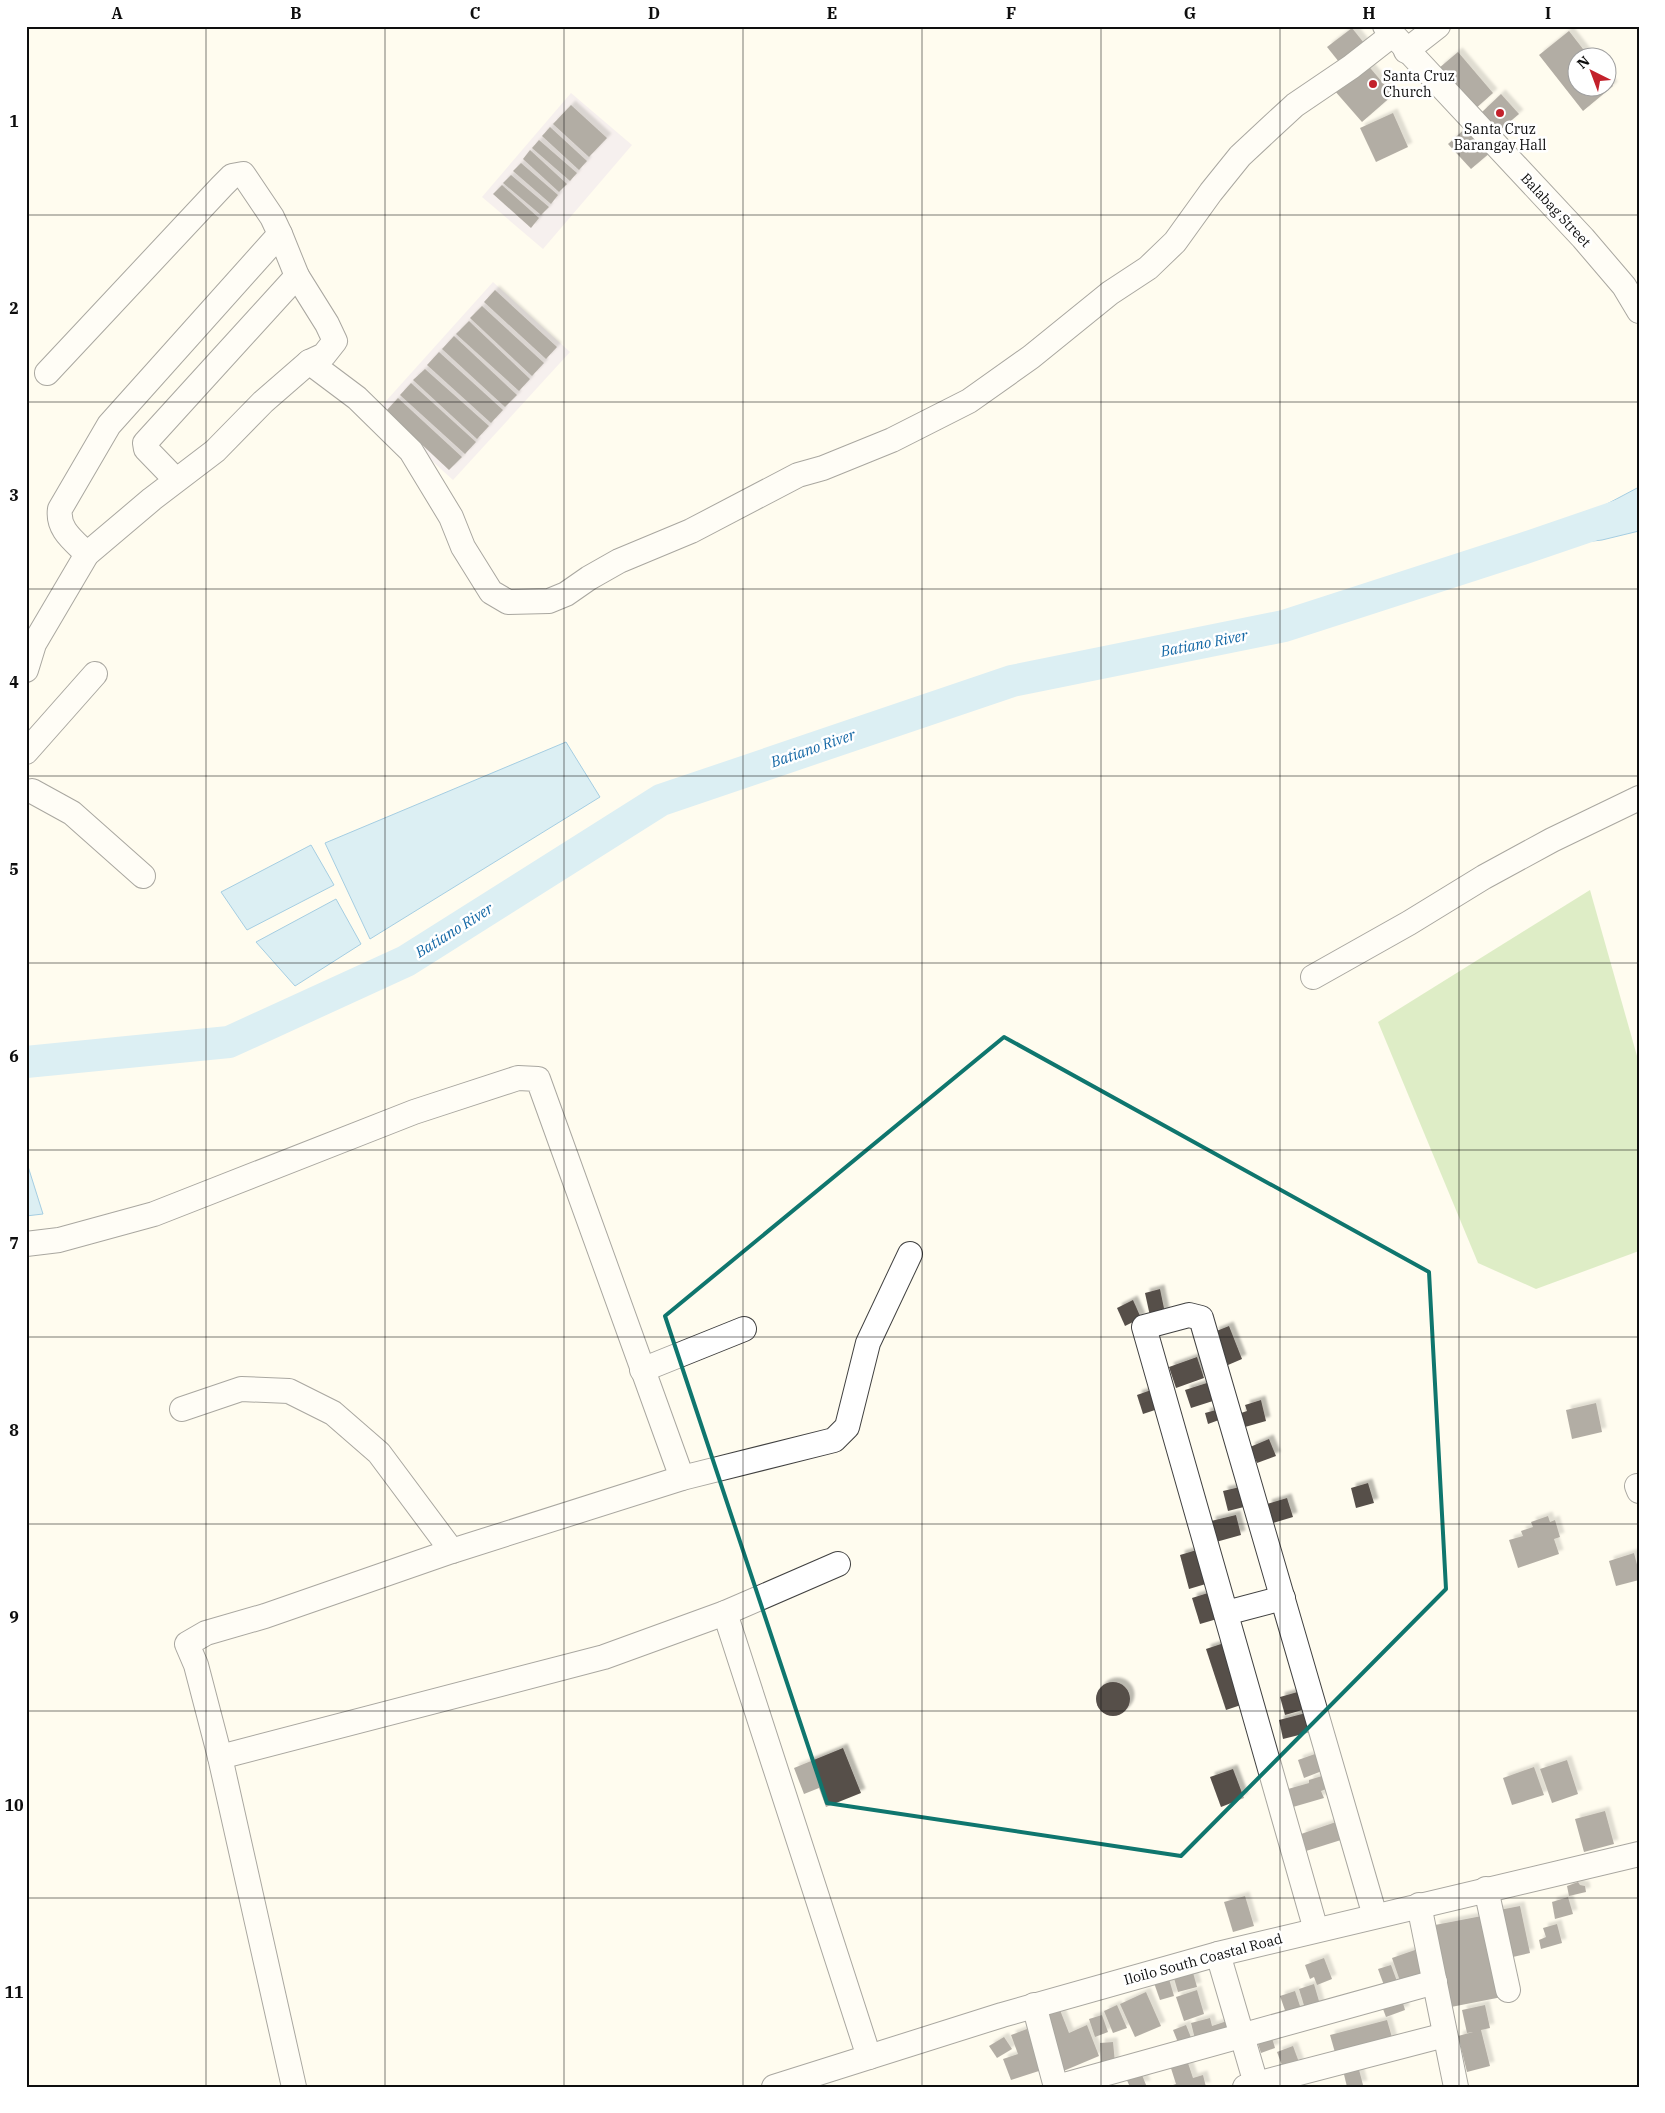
<svg xmlns="http://www.w3.org/2000/svg" width="1665" height="2113" font-family="'IBM Plex Serif',serif">
	<style>
		.industrial { fill: #ece2ed }
		.forest { fill: #b7dc96 }
		.water { fill: #b2dff8; stroke: #3796d2 }
		.lines { fill: none; stroke-linecap: round; stroke-linejoin: round }
		.river { stroke: #b2dff8; stroke-width: 32 }
		.building { fill: #574f4a; filter: url(#shadow) }
		.minor-casing { stroke: #414141; stroke-width: 26 }
		.minor { stroke: #fff; stroke-width: 24 }
		.marked { fill: none; stroke: #0f766e; stroke-width: 4; stroke-linejoin: round }
		.grid { fill: none; stroke: #0e0e0e; stroke-width: 1; stroke-opacity: 0.55 }
		.poi-dot { fill: #c3212b; stroke: #fff; stroke-width: 2 }
		.labels { text-anchor: middle; dominant-baseline: central; stroke-width: 5; stroke-linejoin: round; paint-order: stroke }
		.poi-label { font-size: 14px; fill: #0e0e0e; stroke: #fff; text-anchor: start }
		.street-label { font-size: 14px; fill: #0e0e0e; stroke: #fff }
		.water-label { font-size: 15px; font-style: italic; fill: #1367a5; stroke: #fff }
		.neatline { fill: none; stroke: #0e0e0e; stroke-width: 2 }
		.grid-label { font-size: 16px; text-anchor: middle; font-weight: bold; fill: #0e0e0e }
	</style>
	<defs>
		<filter id="shadow"><feDropShadow dx="4.5" dy="-4.5" stdDeviation="1" flood-color="#0004"/></filter>
	</defs>
	<rect width="100%" height="100%" fill="#fffcef"/>
	<g class="industrial">
		<path d="M571,93l61,52 -89,104 -61,-52z"/>
		<path d="M493,282l77,70 -117,128 -76,-69z"/>
	</g>
	<path class="forest" d="M1590,890l49,173v188l-103,38 -58,-26 -100,-241z"/>
	<g class="water">
		<path d="M1639,487v44l-37,9 -80,9z"/>
		<path d="M566,742l34,55 -230,142 -45,-96z"/>
		<path d="M311,845l23,40 -87,45 -26,-38z"/>
		<path d="M336,899l25,45 -66,42 -39,-44z"/>
		<path d="M26,1160l17,54 -17,2z"/>
	</g>
	<g class="lines">
		<path class="river" d="M26,1062l203,-20 177,-81 255,-161 351,-119 272,-55 238,-77 117,-40"/>
	</g>
	<g class="building">
		<path d="M1352,28l16,20 -25,19 -16,-20z"/>
		<path d="M1569,31l21,27h-12v30h30v-9l5,7 -30,25 -44,-56z"/>
		<path d="M1458,52l35,41 -19,17 -35,-42z"/>
		<path d="M1366,63l27,32 -31,27 -28,-32z"/>
		<path d="M1501,94l18,20 -20,17 -17,-19z"/>
		<path d="M571,105l36,33 -18,19 -36,-33z"/>
		<path d="M1393,113l15,34 -32,15 -16,-34z"/>
		<path d="M1468,126l23,26 -20,17 -23,-25z"/>
		<path d="M550,127l37,34 -8,9 -37,-34z"/>
		<path d="M539,140l38,33 -7,8 -38,-33z"/>
		<path d="M530,150l37,34 -8,8 -36,-33z"/>
		<path d="M521,163l37,32 -7,9 -38,-33z"/>
		<path d="M511,175l38,32 -8,8 -38,-32z"/>
		<path d="M502,185l37,33 -8,10 -38,-34z"/>
		<path d="M495,290l62,57 -11,12 -62,-57z"/>
		<path d="M482,306l62,57 -12,13 -62,-58z"/>
		<path d="M469,321l61,58 -11,12 -63,-57z"/>
		<path d="M454,336l63,59 -12,12 -63,-58z"/>
		<path d="M439,352l64,58 -12,13 -64,-58z"/>
		<path d="M425,369l64,57 -12,13 -64,-59z"/>
		<path d="M411,383l65,59 -11,12 -65,-59z"/>
		<path d="M398,398l64,59 -13,13 -63,-59z"/>
		<path d="M1160,1289l5,24 -15,3 -5,-23z"/>
		<path d="M1133,1300l8,18 -16,8 -8,-18z"/>
		<path d="M1229,1326l13,33 -14,6 -14,-33z"/>
		<path d="M1197,1357l7,21 -28,10 -7,-21z"/>
		<path d="M1210,1382l6,18 -25,8 -6,-18z"/>
		<path d="M1154,1389l7,19 -18,6 -6,-19z"/>
		<path d="M1261,1400l5,21 -21,6 -4,-14 6,-2 -2,-6z"/>
		<path d="M1596,1403l6,29 -30,7 -6,-29z"/>
		<path d="M1216,1410l3,10 -11,4 -3,-11z"/>
		<path d="M1269,1439l7,17 -19,7 -7,-16z"/>
		<path d="M1368,1483l6,20 -18,5 -5,-20z"/>
		<path d="M1240,1487l4,20 -16,4 -5,-20z"/>
		<path d="M1287,1498l6,19 -20,6 -6,-19z"/>
		<path d="M1236,1515l5,20 -25,7 -5,-21z"/>
		<path d="M1548,1516l2,6 5,-2 5,17 -6,2 5,15 -41,14 -9,-28 14,-4 -2,-5 12,-4 -2,-5z"/>
		<path d="M1200,1549l9,34 -20,6 -9,-34z"/>
		<path d="M1634,1553l5,19v8l-23,6 -7,-25z"/>
		<path d="M1208,1593l9,26 -17,5 -8,-26z"/>
		<path d="M1224,1643l20,61 -18,6 -20,-61z"/>
		<circle cx="1113" cy="1699" r="17"/>
		<path d="M1301,1691l5,18 -21,6 -5,-18z"/>
		<path d="M1306,1713l5,19 -28,7 -4,-19z"/>
		<path d="M843,1748l18,45 -35,14 -7,-19 -15,6 -10,-26z"/>
		<path d="M1315,1754l7,17 -18,7 -6,-18z"/>
		<path d="M1567,1760l11,34 -26,9 -12,-34z"/>
		<path d="M1534,1767l10,28 -32,10 -9,-27z"/>
		<path d="M1233,1769l11,29 -23,9 -11,-30z"/>
		<path d="M1322,1776l4,13 -5,2 3,7 -31,9 -5,-18 21,-6v-3z"/>
		<path d="M1605,1811l9,33 -30,8 -9,-33z"/>
		<path d="M1336,1822l5,18 -35,11 -5,-17z"/>
		<path d="M1578,1882l2,3 5,1 1,6 -17,4 -2,-10z"/>
		<path d="M1245,1896l9,30 -21,6 -9,-30z"/>
		<path d="M1568,1897l5,17 -18,5 -3,-17z"/>
		<path d="M1520,1906l10,47 -26,6 -10,-48z"/>
		<path d="M1487,1915l15,82 -51,10 -16,-82z"/>
		<path d="M1557,1924l5,19 -21,6 -2,-9 7,-3 -3,-9z"/>
		<path d="M1415,1950l9,27 -23,7 -9,-26z"/>
		<path d="M1324,1958l8,21 -15,6 -3,-8 -4,2 -5,-14z"/>
		<path d="M1391,1965l7,19 -13,4 -7,-19z"/>
		<path d="M1192,1969l5,18 -19,5 -5,-17z"/>
		<path d="M1169,1979l5,17 -14,4 -6,-17z"/>
		<path d="M1314,1984l7,24 -15,4 -7,-23z"/>
		<path d="M1197,1990l7,24 -20,7 -8,-24z"/>
		<path d="M1295,1991l7,21 -15,4 -7,-20z"/>
		<path d="M1146,1992l15,34 -26,11 -15,-33z"/>
		<path d="M1400,1993l5,17 -19,7 -6,-16z"/>
		<path d="M1117,2005l10,23 -14,5 -9,-22z"/>
		<path d="M1485,2005l5,23 -9,2 9,36 -23,6 -9,-36 15,-4 -6,1 -5,-23z"/>
		<path d="M1060,2010l9,23 18,-8 12,31 -38,16 -15,-57z"/>
		<path d="M1102,2015l6,17 -13,5 -6,-18z"/>
		<path d="M1210,2018l2,8 15,-5 3,13 -34,9 -5,-20z"/>
		<path d="M1387,2020l6,21 -57,15 -6,-21z"/>
		<path d="M1186,2025l6,15 -13,5 -6,-15z"/>
		<path d="M1027,2029l15,41 -31,10 -8,-21 15,-5 -7,-19z"/>
		<path d="M1270,2031l5,17 -14,5 -6,-18z"/>
		<path d="M1004,2037l8,12 -15,9 -8,-12z"/>
		<path d="M1113,2042l2,21 -14,1 -1,-21z"/>
		<path d="M1293,2046l7,19 -16,6 -7,-19z"/>
		<path d="M1186,2057l7,21 10,-3 3,12h-39l9,-3 -7,-22z"/>
		<path d="M1357,2062l6,23 -16,2 -5,-21z"/>
		<path d="M1140,2070l6,15 -16,2 -5,-11z"/>
	</g>
	<g class="lines">
		<g class="minor-casing">
			<g id="minor">
				<path d="M1385,26l198,212 41,48 15,25"/>
				<path d="M1406,51l32,-25"/>
				<path d="M280,234l17,42"/>
				<path d="M309,362l48,36 54,53 40,66 12,30 28,45 17,10 41,-1 17,-7 23,-16 30,-17 72,-30 107,-56 25,-7 69,-28 77,-39 62,-44 79,-64 38,-25 27,-26 36,-50 29,-36 30,-28 25,-23 56,-38 41,-32"/>
				<path d="M47,373l175,-187 10,-10 11,-2 29,43 8,17 -171,191 -49,84c-3,20 13,31 27,45"/>
				<path d="M26,670l8,-26 53,-90 65,-55 63,-48 48,-49 46,-40 15,-7 11,-14 -8,-17 -30,-48 -152,167 1,6 30,31"/>
				<path d="M26,752l69,-78"/>
				<path d="M32,791l40,22 71,63"/>
				<path d="M1313,977l96,-54 75,-46 68,-37 87,-42"/>
				<path d="M26,1244l33,-4 95,-26 260,-102 104,-34 20,1 144,399"/>
				<path d="M642,1370l102,-41"/>
				<path d="M182,1409l59,-20 48,2 44,22 46,40 73,98"/>
				<path d="M1637,1486l2,5"/>
				<path d="M725,1613l144,444"/>
				<path d="M1226,1613l57,-15"/>
				<path d="M220,1757l384,-100 121,-44 113,-49"/>
				<path d="M1486,1889l22,101"/>
				<path d="M1419,1905l37,182"/>
				<path d="M1316,1930l-172,-603 45,-12 12,3 174,598"/>
				<path d="M1218,1954l39,133"/>
				<path d="M1034,2005l22,82"/>
				<path d="M294,2087l-74,-330 -24,-92 -9,-21 19,-11 59,-17 187,-65 230,-73 152,-38 13,-13 21,-84 42,-89"/>
				<path d="M774,2087l228,-72 216,-61 421,-100"/>
				<path d="M1057,2087l378,-105"/>
				<path d="M1245,2087l200,-52"/>
			</g>
		</g>
		<use href="#minor" class="minor"/>
	</g>
	<path d="M0 0H1665V2113H0ZM1004,1037l425,235 17,317 -265,267 -354,-53 -162,-487z" fill="#fffcef" fill-opacity=".55" fill-rule="evenodd"/>
	<path class="marked" d="M1004,1037l425,235 17,317 -265,267 -354,-53 -162,-487z"/>
	<path class="grid" d="M206,26v2061M385,26v2061M564,26v2061M743,26v2061M922,26v2061M1101,26v2061M1280,26v2061M1459,26v2061M26,215h1613M26,402h1613M26,589h1613M26,776h1613M26,963h1613M26,1150h1613M26,1337h1613M26,1524h1613M26,1711h1613M26,1898h1613"/>
	<g class="poi-dot">
		<circle cx="1373" cy="84" r="5"/>
		<circle cx="1500" cy="113" r="5"/>
	</g>
	<g class="labels">
		<g class="poi-label">
			<text x="1383" y="76">Santa Cruz<tspan x="1383" dy="16">Church</tspan></text>
			<text x="1500" y="129" text-anchor="middle">Santa Cruz<tspan x="1500" dy="16">Barangay Hall</tspan></text>
		</g>
		<g class="street-label">
			<text transform="translate(1556 210) rotate(47)">Balabag Street</text>
			<text transform="translate(1203 1959) rotate(-15)">Iloilo South Coastal Road</text>
		</g>
		<g class="water-label">
			<text transform="translate(1204 643) rotate(-11)">Batiano River</text>
			<text transform="translate(813 748) rotate(-19)">Batiano River</text>
			<text transform="translate(454 930) rotate(-32)">Batiano River</text>
		</g>
	</g>
	<rect width="1665" height="2113" fill="none" stroke="#ffffff" stroke-width="55"/>
	<g transform="translate(1592 72) rotate(318)"><circle r="24" fill="#ffffff" stroke="#9f9f9f"/>
	<path d="M0-4L9 19L0 12L-9 19Z" fill="#c3212b"/>
	<text y="-8" font-size="14" font-weight="bold" text-anchor="middle" fill="#0e0e0e">N</text>
	</g>
	<rect x="28" y="28" width="1610" height="2058" class="neatline"/>
	<g class="grid-label">
		<text x="117" y="19">A</text>
		<text x="296" y="19">B</text>
		<text x="475" y="19">C</text>
		<text x="654" y="19">D</text>
		<text x="832" y="19">E</text>
		<text x="1011" y="19">F</text>
		<text x="1190" y="19">G</text>
		<text x="1369" y="19">H</text>
		<text x="1548" y="19">I</text>
		<text x="14" y="127">1</text>
		<text x="14" y="314">2</text>
		<text x="14" y="501">3</text>
		<text x="14" y="688">4</text>
		<text x="14" y="875">5</text>
		<text x="14" y="1062">6</text>
		<text x="14" y="1249">7</text>
		<text x="14" y="1436">8</text>
		<text x="14" y="1623">9</text>
		<text x="14" y="1811">10</text>
		<text x="14" y="1998">11</text>
	</g>
</svg>
